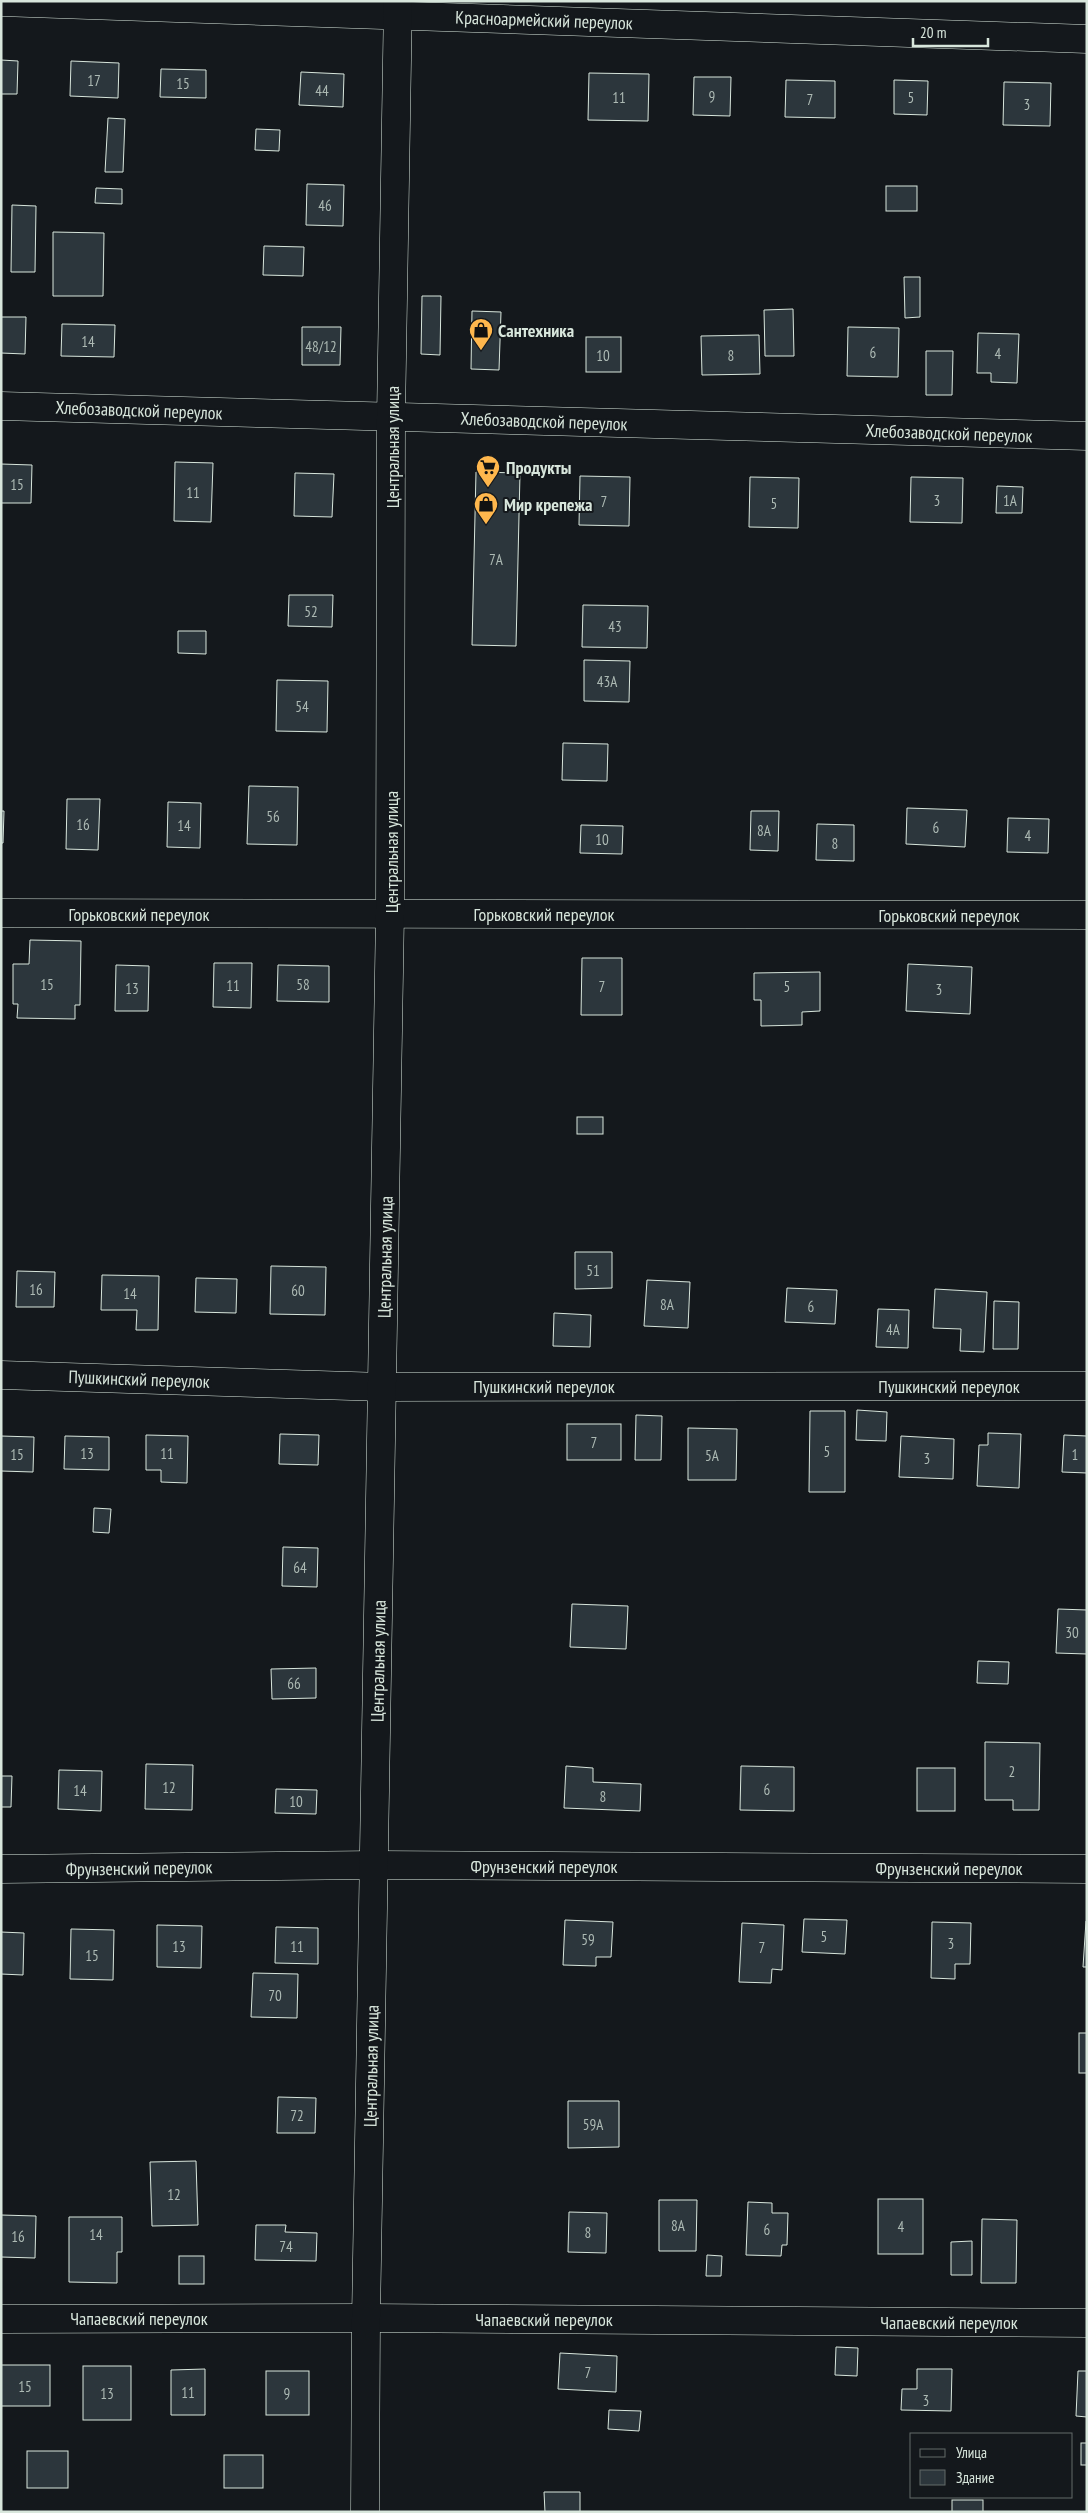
<svg xmlns="http://www.w3.org/2000/svg" width="1088" height="2513" font-family="'PT Sans Narrow',sans-serif">
	<style>
		.building { fill: #2c363c; stroke: #d8e6dc }
		.lines { fill: none; stroke-linecap: round; stroke-linejoin: round }
		.minor-casing { stroke: #d8e6dc; stroke-width: 29 }
		.minor { stroke: #14181c; stroke-width: 28 }
		.labels { text-anchor: middle; dominant-baseline: central; stroke-width: 4; stroke-linejoin: round; paint-order: stroke }
		.number-label { font-size: 15px; fill: #adbab4 }
		.street-label { font-size: 18px; fill: #d8e6dc; stroke: #14181c }
		.poi-label { font-size: 18px; font-weight: bold; fill: #d8e6dc; stroke: #14181c; text-anchor: start }
	</style>
	<rect width="100%" height="100%" fill="#14181c"/>
	<g class="building">
		<path d="M1,60l17,1 -1,33h-16z"/>
		<path d="M71,61l48,2 -1,35 -48,-2z"/>
		<path d="M161,69l45,1v28l-46,-1z"/>
		<path d="M301,72l43,2 -1,33 -44,-2z"/>
		<path d="M589,73l60,1 -1,47 -60,-1z"/>
		<path d="M694,77h37l-1,39 -37,-1z"/>
		<path d="M786,80l49,1v37l-50,-1z"/>
		<path d="M894,80l34,1 -1,34 -33,-1z"/>
		<path d="M1004,82l47,1 -1,43 -47,-1z"/>
		<path d="M108,118l17,1 -2,53h-18z"/>
		<path d="M256,129l24,1 -1,21 -24,-1z"/>
		<path d="M307,184l37,1 -1,41 -37,-1z"/>
		<rect x="886" y="186" width="31" height="25"/>
		<path d="M96,188l26,1v15l-27,-1z"/>
		<path d="M12,205l24,1 -1,66h-24z"/>
		<path d="M53,232l51,1 -1,63h-50z"/>
		<path d="M264,246l40,1 -1,29 -40,-1z"/>
		<path d="M904,277h16v40l-15,1z"/>
		<path d="M422,296h19l-1,59 -19,-1z"/>
		<path d="M793,309l1,47h-29l-1,-46z"/>
		<path d="M472,311l29,1 -2,58 -28,-1z"/>
		<path d="M1,317h25l-1,37 -24,-1z"/>
		<path d="M62,324l53,1 -1,32 -53,-1z"/>
		<path d="M302,327h39l-1,38h-38z"/>
		<path d="M848,327l51,1 -1,49 -51,-1z"/>
		<path d="M978,333l41,1 -2,49 -26,-1v-9h-14z"/>
		<path d="M759,335l1,39 -58,1 -1,-39z"/>
		<rect x="586" y="337" width="35" height="35"/>
		<path d="M926,351h27l-1,44h-26z"/>
		<path d="M175,462l38,1 -2,59 -37,-1z"/>
		<path d="M1,464l31,1 -1,38h-30z"/>
		<path d="M476,472l44,1 -4,173 -44,-1z"/>
		<path d="M295,473l39,1 -2,43 -38,-1z"/>
		<path d="M580,476l50,1 -1,49 -50,-1z"/>
		<path d="M750,477l49,1 -1,50 -49,-1z"/>
		<path d="M911,477l52,1 -1,45 -52,-1z"/>
		<path d="M997,486l26,1 -1,26h-26z"/>
		<path d="M289,595h44l-1,32 -44,-1z"/>
		<path d="M583,605l65,1 -1,42 -65,-1z"/>
		<path d="M178,631h28v23l-28,-1z"/>
		<path d="M584,660l46,1 -1,41 -45,-1z"/>
		<path d="M277,680l51,1 -1,51 -51,-1z"/>
		<path d="M563,743l45,1 -1,37 -45,-1z"/>
		<path d="M249,786l49,1 -1,58 -50,-1z"/>
		<path d="M67,799h33l-2,51 -32,-1z"/>
		<path d="M168,802l33,1 -1,45 -33,-1z"/>
		<path d="M907,808l60,2 -2,37 -59,-3z"/>
		<path d="M1,811h3l-1,32h-2z"/>
		<path d="M751,811h28l-1,40 -28,-1z"/>
		<path d="M1008,818l41,1 -1,34 -41,-1z"/>
		<path d="M817,824l37,1v36l-38,-1z"/>
		<path d="M581,825l42,1 -1,28 -42,-1z"/>
		<path d="M30,940l51,1 -1,64h-5v14l-58,-1 1,-14h-5v-40h16z"/>
		<path d="M582,958h40v57h-41z"/>
		<path d="M214,963h38l-1,45 -38,-1z"/>
		<path d="M908,964l64,3 -2,47 -64,-3z"/>
		<path d="M116,965l33,1 -1,45h-33z"/>
		<path d="M278,965l51,1v36l-52,-1z"/>
		<path d="M820,972v39l-18,1v13l-41,1v-26h-7v-27z"/>
		<rect x="577" y="1117" width="26" height="17"/>
		<path d="M575,1252h37v36l-37,1z"/>
		<path d="M271,1266l55,1 -1,48 -55,-1z"/>
		<path d="M17,1271l38,1 -1,35h-38z"/>
		<path d="M102,1275l57,1 -1,54h-22l1,-20h-36z"/>
		<path d="M196,1278l41,1 -1,34 -41,-1z"/>
		<path d="M647,1280l43,2 -2,46 -44,-2z"/>
		<path d="M787,1288l50,2 -2,34 -50,-2z"/>
		<path d="M935,1289l52,3 -3,60 -24,-1 1,-22 -28,-1z"/>
		<path d="M994,1301l25,1 -1,47h-25z"/>
		<path d="M878,1309l31,1 -1,38 -32,-1z"/>
		<path d="M554,1313l37,2 -1,32 -37,-1z"/>
		<path d="M857,1410l30,2 -1,29 -30,-1z"/>
		<path d="M810,1411h35v81h-36z"/>
		<path d="M636,1415l26,1 -1,44h-26z"/>
		<rect x="567" y="1424" width="54" height="36"/>
		<path d="M688,1428l49,1 -1,51h-48z"/>
		<path d="M988,1433l33,1 -2,54 -42,-2 2,-41h9z"/>
		<path d="M280,1434l39,1 -1,30 -39,-1z"/>
		<path d="M146,1435l42,1 -1,47 -26,-1v-12h-15z"/>
		<path d="M1064,1435l23,1v37l-25,-1z"/>
		<path d="M1,1436l33,1 -1,35 -32,-1z"/>
		<path d="M65,1436l44,1v33l-45,-1z"/>
		<path d="M901,1436l53,3 -1,40 -54,-2z"/>
		<path d="M94,1508l17,1 -2,24 -16,-1z"/>
		<path d="M283,1547l35,1 -1,39 -35,-1z"/>
		<path d="M572,1604l56,2 -2,43 -56,-2z"/>
		<path d="M1058,1609l29,1v44l-31,-1z"/>
		<path d="M978,1661l31,1 -1,22 -31,-1z"/>
		<path d="M316,1668v30l-44,1 -1,-30z"/>
		<path d="M985,1742l55,1 -1,67h-26v-10h-28z"/>
		<path d="M146,1764l47,1 -1,45 -47,-1z"/>
		<path d="M566,1766l27,2v14l48,2 -1,27 -76,-3z"/>
		<path d="M741,1766l53,1v44l-54,-1z"/>
		<rect x="917" y="1768" width="38" height="43"/>
		<path d="M59,1770l43,1 -1,40 -43,-2z"/>
		<path d="M1,1776h11l-1,31h-10z"/>
		<path d="M276,1789l41,1 -1,24 -41,-1z"/>
		<path d="M804,1919l43,1 -2,34 -43,-2z"/>
		<path d="M565,1920l48,2 -2,35h-15v9l-33,-1z"/>
		<path d="M1086,1921l1,1v45h-4z"/>
		<path d="M932,1922l39,1 -1,41h-15v15l-24,-1z"/>
		<path d="M742,1923l42,2 -2,45 -10,-1 -1,14 -32,-1z"/>
		<path d="M157,1925l45,1 -1,42 -44,-1z"/>
		<path d="M276,1927l42,1v36l-43,-1z"/>
		<path d="M71,1929l43,1 -1,50 -43,-1z"/>
		<path d="M1,1932l23,1 -1,42 -22,-1z"/>
		<path d="M253,1973l45,1 -1,44 -46,-1z"/>
		<rect x="1079" y="2033" width="8" height="40"/>
		<path d="M278,2097l38,1 -1,35h-38z"/>
		<path d="M568,2101h51v46l-51,1z"/>
		<path d="M196,2161l2,64 -46,1 -2,-64z"/>
		<rect x="878" y="2199" width="45" height="55"/>
		<path d="M659,2200h38l-1,51h-37z"/>
		<path d="M748,2202l24,1v10h16l-1,32h-5l-1,11 -35,-1z"/>
		<path d="M569,2212l38,1 -1,40 -38,-1z"/>
		<path d="M1,2215l35,1 -1,42 -34,-1z"/>
		<path d="M69,2217h53v35h-5v31l-48,-1z"/>
		<path d="M982,2219l35,1 -1,63h-35z"/>
		<path d="M256,2225h30l-1,7 32,1 -1,28 -61,-1z"/>
		<path d="M972,2241v34h-21v-33z"/>
		<path d="M707,2255l15,1 -1,20h-15z"/>
		<rect x="179" y="2256" width="25" height="28"/>
		<path d="M836,2347l22,1 -1,28 -22,-1z"/>
		<path d="M560,2353l57,3 -1,36 -58,-3z"/>
		<rect x="1" y="2365" width="49" height="41"/>
		<rect x="83" y="2366" width="48" height="54"/>
		<path d="M205,2369v46h-34v-45z"/>
		<path d="M917,2369h35l-1,42 -50,-1 1,-21h15z"/>
		<rect x="266" y="2371" width="43" height="44"/>
		<path d="M1078,2371h9v46l-11,-1z"/>
		<path d="M609,2410l32,1 -2,20 -31,-2z"/>
		<rect x="1081" y="2443" width="6" height="22"/>
		<rect x="27" y="2451" width="41" height="37"/>
		<rect x="224" y="2455" width="39" height="33"/>
		<path d="M544,2492h36v20h-35z"/>
		<rect x="952" y="2500" width="31" height="12"/>
	</g>
	<g class="lines">
		<g class="minor-casing">
			<g id="minor">
				<path d="M1,2l1086,37"/>
				<path d="M1,406l1086,30"/>
				<path d="M1,913l1086,2"/>
				<path d="M1,1375l382,12 704,-1"/>
				<path d="M1,1869l374,-4 712,4"/>
				<path d="M1,2319l365,-1 721,5"/>
				<path d="M365,2512l1,-194 24,-1404 1,-497 7,-416"/>
			</g>
		</g>
		<use href="#minor" class="minor"/>
	</g>
	<defs>
		<g id="shop-pin" transform="scale(1.25)"><path d="M0 17L-7.5 6A9.5 9.5 0 1 1 7.5 6Z" fill="#ffb74d" stroke="#14181c"/><path d="M-5-2.5h2.3a2.7 3.5 0 0 1 5.4 0H5L5.5 6h-11ZM-1.5-2.5h3a1.5 2.3 0 0 0-3 0Z" fill="#111"/></g>
		<g id="supermarket-pin" transform="scale(1.25)"><path d="M0 17L-7.5 6A9.5 9.5 0 1 1 7.5 6Z" fill="#ffb74d" stroke="#14181c"/><path d="M-6-5.5h2.5l.6 2H6L4.5 2H-2.5L-4.4-4H-6ZM-1.5 3.2a1.3 1.3 0 1 0 .1 0ZM3 3.2a1.3 1.3 0 1 0 .1 0Z" fill="#111"/></g>
	</defs>
	<g fill-rule="evenodd">
		<use href="#shop-pin" x="481" y="330"/>
		<use href="#supermarket-pin" x="488" y="467"/>
		<use href="#shop-pin" x="486" y="504"/>
	</g>
	<g class="labels">
		<g class="number-label">
			<text x="94" y="80">17</text>
			<text x="183" y="83">15</text>
			<text x="322" y="90">44</text>
			<text x="712" y="96">9</text>
			<text x="619" y="97">11</text>
			<text x="911" y="97">5</text>
			<text x="810" y="99">7</text>
			<text x="1027" y="104">3</text>
			<text x="325" y="205">46</text>
			<text x="88" y="341">14</text>
			<text x="321" y="346">48/12</text>
			<text x="873" y="352">6</text>
			<text x="998" y="353">4</text>
			<text x="603" y="355">10</text>
			<text x="731" y="355">8</text>
			<text x="17" y="484">15</text>
			<text x="193" y="492">11</text>
			<text x="937" y="500">3</text>
			<text x="1010" y="500">1А</text>
			<text x="604" y="501">7</text>
			<text x="774" y="503">5</text>
			<text x="496" y="559">7А</text>
			<text x="311" y="611">52</text>
			<text x="615" y="626">43</text>
			<text x="607" y="681">43А</text>
			<text x="302" y="706">54</text>
			<text x="273" y="816">56</text>
			<text x="83" y="824">16</text>
			<text x="184" y="825">14</text>
			<text x="936" y="827">6</text>
			<text x="764" y="830">8А</text>
			<text x="1028" y="835">4</text>
			<text x="602" y="839">10</text>
			<text x="835" y="843">8</text>
			<text x="47" y="984">15</text>
			<text x="303" y="984">58</text>
			<text x="233" y="985">11</text>
			<text x="602" y="986">7</text>
			<text x="787" y="986">5</text>
			<text x="132" y="988">13</text>
			<text x="939" y="989">3</text>
			<text x="593" y="1270">51</text>
			<text x="36" y="1289">16</text>
			<text x="298" y="1290">60</text>
			<text x="130" y="1293">14</text>
			<text x="667" y="1304">8А</text>
			<text x="811" y="1306">6</text>
			<text x="893" y="1329">4А</text>
			<text x="594" y="1442">7</text>
			<text x="827" y="1451">5</text>
			<text x="87" y="1453">13</text>
			<text x="167" y="1453">11</text>
			<text x="17" y="1454">15</text>
			<text x="1075" y="1454">1</text>
			<text x="712" y="1455">5А</text>
			<text x="927" y="1458">3</text>
			<text x="300" y="1567">64</text>
			<text x="1072" y="1632">30</text>
			<text x="294" y="1683">66</text>
			<text x="1012" y="1771">2</text>
			<text x="169" y="1787">12</text>
			<text x="767" y="1789">6</text>
			<text x="80" y="1790">14</text>
			<text x="603" y="1796">8</text>
			<text x="296" y="1801">10</text>
			<text x="824" y="1936">5</text>
			<text x="588" y="1939">59</text>
			<text x="951" y="1943">3</text>
			<text x="179" y="1946">13</text>
			<text x="297" y="1946">11</text>
			<text x="762" y="1947">7</text>
			<text x="92" y="1955">15</text>
			<text x="275" y="1995">70</text>
			<text x="297" y="2115">72</text>
			<text x="593" y="2124">59А</text>
			<text x="174" y="2194">12</text>
			<text x="678" y="2225">8А</text>
			<text x="901" y="2226">4</text>
			<text x="767" y="2229">6</text>
			<text x="588" y="2232">8</text>
			<text x="96" y="2234">14</text>
			<text x="18" y="2236">16</text>
			<text x="286" y="2246">74</text>
			<text x="588" y="2372">7</text>
			<text x="25" y="2386">15</text>
			<text x="188" y="2392">11</text>
			<text x="107" y="2393">13</text>
			<text x="287" y="2393">9</text>
			<text x="926" y="2400">3</text>
		</g>
		<g class="street-label">
			<text transform="translate(544 20) rotate(2)">Красноармейский переулок</text>
			<text transform="translate(139 410) rotate(2)">Хлебозаводской переулок</text>
			<text transform="translate(544 421) rotate(2)">Хлебозаводской переулок</text>
			<text transform="translate(949 433) rotate(2)">Хлебозаводской переулок</text>
			<text transform="translate(392 447) rotate(-90)">Центральная улица</text>
			<text transform="translate(391 852) rotate(-90)">Центральная улица</text>
			<text x="139" y="914">Горьковский переулок</text>
			<text x="544" y="914">Горьковский переулок</text>
			<text x="949" y="915">Горьковский переулок</text>
			<text transform="translate(385 1257) rotate(-89)">Центральная улица</text>
			<text transform="translate(139 1379) rotate(2)">Пушкинский переулок</text>
			<text x="544" y="1386">Пушкинский переулок</text>
			<text x="949" y="1386">Пушкинский переулок</text>
			<text transform="translate(378 1661) rotate(-89)">Центральная улица</text>
			<text x="544" y="1866">Фрунзенский переулок</text>
			<text transform="translate(139 1868) rotate(-1)">Фрунзенский переулок</text>
			<text x="949" y="1868">Фрунзенский переулок</text>
			<text transform="translate(371 2066) rotate(-89)">Центральная улица</text>
			<text x="139" y="2318">Чапаевский переулок</text>
			<text x="544" y="2319">Чапаевский переулок</text>
			<text x="949" y="2322">Чапаевский переулок</text>
		</g>
		<g class="poi-label">
			<text x="498" y="330">Сантехника</text>
			<text x="506" y="467">Продукты</text>
			<text x="504" y="504">Мир крепежа</text>
		</g>
	</g>
	<rect width="1088" height="2513" fill="none" stroke="#d8e6dc" stroke-width="5"/>
	<rect x="910" y="2433" width="162" height="65" fill="#14181c" stroke="#626a69"/>
	<rect x="920" y="2449" width="25" height="8" fill="#14181c" stroke="#626a69"/>
	<text x="956" y="2458" font-size="15" fill="#d8e6dc">Улица</text>
	<rect x="920" y="2470" width="25" height="15" fill="#2c363c" stroke="#626a69"/>
	<text x="956" y="2483" font-size="15" fill="#d8e6dc">Здание</text>
	<path d="M913 38v8h75v-8" fill="none" stroke="#d8e6dc" stroke-width="2.5"/>
	<text x="920" y="38" font-size="15" fill="#d8e6dc" stroke="#14181c" stroke-width="4" paint-order="stroke">20 m</text>
</svg>
